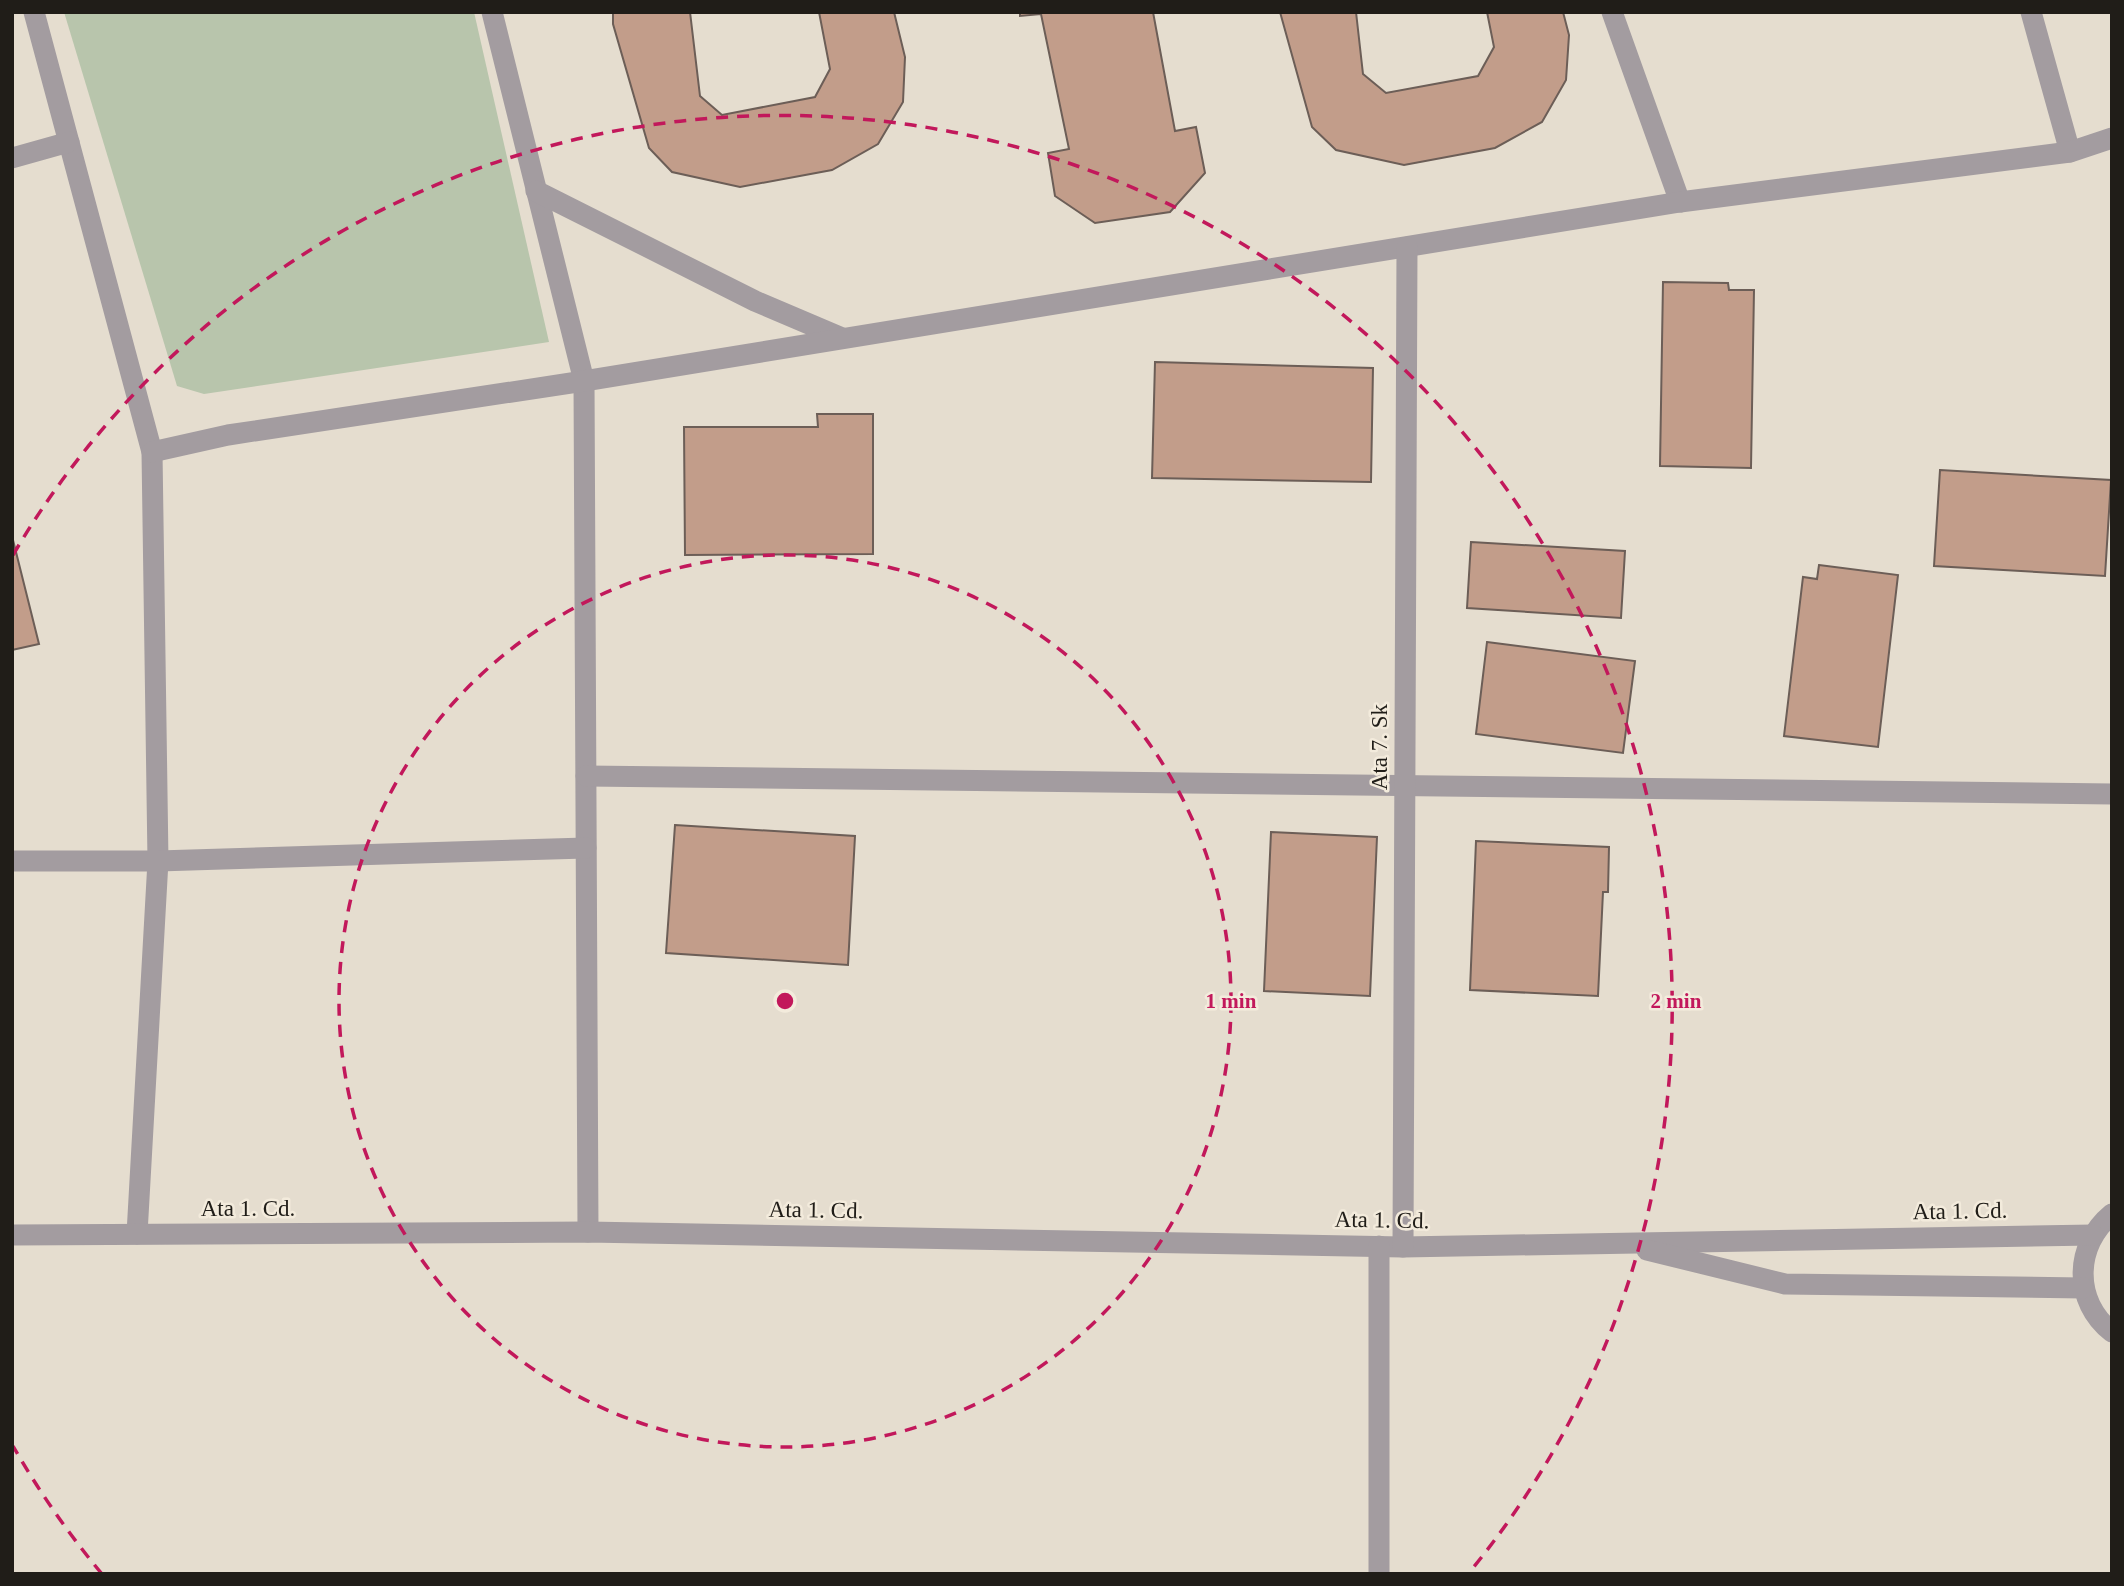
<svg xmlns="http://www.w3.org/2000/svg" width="2124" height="1586" font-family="Georgia,serif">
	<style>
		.green { fill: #b8c5ac }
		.building { fill: #c29d8a; stroke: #6c5e57; stroke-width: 2 }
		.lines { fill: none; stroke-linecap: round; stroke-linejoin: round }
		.minor { stroke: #a39ca0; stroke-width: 21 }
		.ring { fill: none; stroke: #c2185b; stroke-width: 3.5; stroke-dasharray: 12 9 }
		.labels { text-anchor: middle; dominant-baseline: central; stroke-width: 5; stroke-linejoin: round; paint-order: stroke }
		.street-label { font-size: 23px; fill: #201d18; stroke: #f3ebdc }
		.centre { fill: #c2185b; stroke: #f3ebdc; stroke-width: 3.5 }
		.ring-label { font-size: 21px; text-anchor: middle; font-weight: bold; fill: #c2185b; stroke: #f3ebdc; stroke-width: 5; stroke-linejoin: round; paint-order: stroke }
	</style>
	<rect width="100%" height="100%" fill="#e5ddcf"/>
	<path class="green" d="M64,12h410l75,330 -345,52 -27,-8z"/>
	<g class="building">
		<path d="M613,12h77l10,84 22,19 93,-18 15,-28 -11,-57h75l11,45 -2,45 -25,42 -46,26 -92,17 -68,-15 -23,-24 -36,-124z"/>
		<path d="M1020,12h133l22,119 21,-4 9,46 -35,39 -75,11 -40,-27 -7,-43 21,-4 -28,-135 -21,2z"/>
		<path d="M1280,12h76l7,62 23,19 92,-17 16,-29 -7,-35h76l6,23 -3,45 -24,42 -47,26 -91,17 -68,-15 -24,-23z"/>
		<path d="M1663,282l65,1 1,7h25l-3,178 -91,-2z"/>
		<path d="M1155,362l218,6 -2,114 -219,-4z"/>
		<path d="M817,414h56v140l-188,1 -1,-128h134z"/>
		<path d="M1940,470l171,10 -6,96 -171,-10z"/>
		<path d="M12,536l27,108 -27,6z"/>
		<path d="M1471,542l154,9 -4,67 -154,-10z"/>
		<path d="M1819,565l79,10 -20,172 -94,-11 19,-159 14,2z"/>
		<path d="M1487,642l148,19 -12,92 -147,-19z"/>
		<path d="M675,825l180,11 -7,129 -182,-12z"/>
		<path d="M1271,832l106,5 -7,159 -106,-5z"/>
		<path d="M1476,841l133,6 -1,45h-5l-5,104 -128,-6z"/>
	</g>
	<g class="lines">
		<g class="minor">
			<path d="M34,12l118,440 6,409 -21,373"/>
			<path d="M492,12l92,369 4,851"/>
			<path d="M1612,12l68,190"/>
			<path d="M2031,12l39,140"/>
			<path d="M12,158l57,-16"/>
			<path d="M536,191l219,110 87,37"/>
			<path d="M152,452l76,-17 356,-54 1096,-179 390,-50 42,-14"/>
			<path d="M586,776l1526,18"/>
			<path d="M12,861h146l428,-13"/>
			<path d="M2112,1214c-38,31 -39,88 0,118"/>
			<path d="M12,1235l576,-3 815,15 690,-12"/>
			<path d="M1379,1246v328"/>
			<path d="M1403,1247l4,-1000"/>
			<path d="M1647,1250l138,34 298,4"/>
		</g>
	</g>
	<g class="ring">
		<circle cx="785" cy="1001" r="446"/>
		<path d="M102 1574A891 891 0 0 1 13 1446M13 555A891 891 0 1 1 1468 1574"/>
	</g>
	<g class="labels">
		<g class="street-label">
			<text transform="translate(1379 747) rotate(-90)">Ata 7. Sk</text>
			<text x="248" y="1208">Ata 1. Cd.</text>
			<text transform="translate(816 1210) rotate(1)">Ata 1. Cd.</text>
			<text transform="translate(1960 1211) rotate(-1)">Ata 1. Cd.</text>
			<text transform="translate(1382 1220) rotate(1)">Ata 1. Cd.</text>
		</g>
	</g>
	<circle cx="785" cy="1001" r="10" class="centre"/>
	<g class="ring-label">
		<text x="1231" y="1008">1 min</text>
		<text x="1676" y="1008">2 min</text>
	</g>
	<rect width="2124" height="1586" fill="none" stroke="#201d18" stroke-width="28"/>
</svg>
